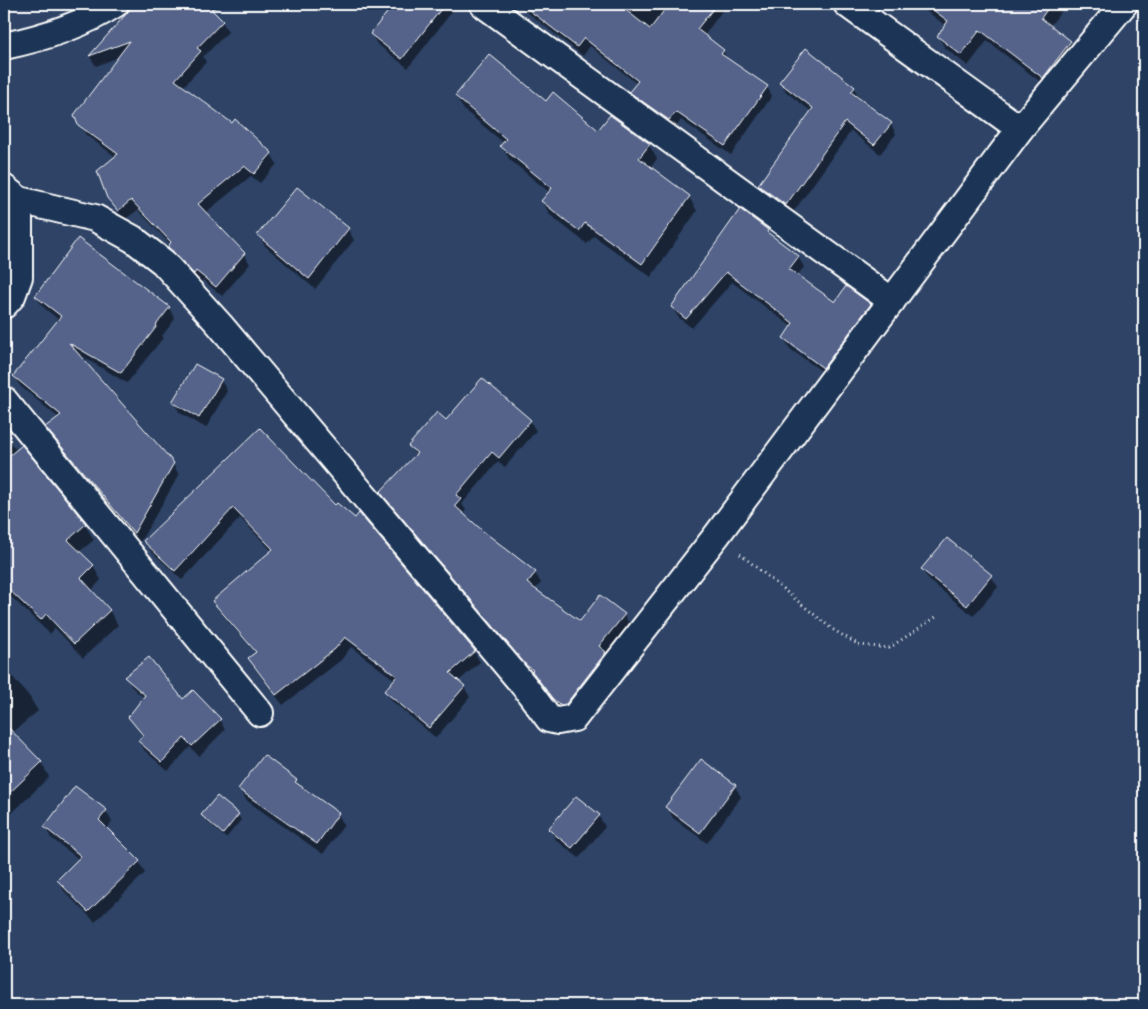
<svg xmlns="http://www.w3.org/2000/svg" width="1148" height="1009" font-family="Pangolin,sans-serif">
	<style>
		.shadow { fill: #0007; fill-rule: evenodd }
		.building { fill: #54638a; stroke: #fff }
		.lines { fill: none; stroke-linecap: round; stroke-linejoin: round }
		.minor-casing { stroke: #fff; stroke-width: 30 }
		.path { stroke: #fff; stroke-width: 3; stroke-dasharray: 1 4; stroke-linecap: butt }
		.minor { stroke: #1d3557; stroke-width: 26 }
	</style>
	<rect width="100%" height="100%" fill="#2e4366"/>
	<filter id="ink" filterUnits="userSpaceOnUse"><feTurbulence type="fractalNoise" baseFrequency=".02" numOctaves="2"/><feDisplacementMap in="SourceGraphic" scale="10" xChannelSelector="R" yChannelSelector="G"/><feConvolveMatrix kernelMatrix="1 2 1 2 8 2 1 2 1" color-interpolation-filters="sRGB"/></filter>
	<g filter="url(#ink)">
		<g class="shadow">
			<path d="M137,4h75l-4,4 14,13 6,11 -25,25 3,5 -23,25 88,67 6,10 -17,19 -9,-7 -46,37 39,41 6,10 -28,32 -19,-16 -3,3 -25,-26 -6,-10 2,-2 -33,-35 -14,10 -15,-22 7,-41 -30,-22 -7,-11 40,-67 -23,9 -6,-9z"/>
			<path d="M395,4h63l-50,64 -31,-24 -6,-10z"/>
			<path d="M517,4h205l2,4 -20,28 19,15 5,9 39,27 5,9 -41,59 -50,-35 -6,9 -39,-28 -5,-9 6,-8 -47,-38 -7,10z"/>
			<path d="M917,4h150l-17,22 20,15 7,12 -27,36 -63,-48 -19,25 -23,-18 -7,-12 8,-10z"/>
			<path d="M781,82l73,6 6,10 -1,1 32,25 5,10 -16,20 -29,-23 -59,83 -27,-19 -6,-10 53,-73 -26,-20z"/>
			<path d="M456,97l90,6 52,28 51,14 8,14 -7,9 39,29 8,14 -46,66 -57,-41 -7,8 -37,-29 -8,-14 7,-9 -39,-32 -9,-14 3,-3 -40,-33z"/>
			<path d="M348,229l6,11 -39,49 -50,-43 -6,-11z"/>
			<path d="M767,231l3,5 28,21 6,10 -7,9 38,28 35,1 6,10 -46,62 -40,-28 -6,-11 8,-11 -60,-45 -40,46 -14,-11 -6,-10zM791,343l38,27 -1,2 -37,-26z"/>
			<path d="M4,263l5,10 -5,26z"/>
			<path d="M36,296l133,12 6,11 -13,17 1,2 -36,45 -49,-29 95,110 6,11 -39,67 -87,-104 -6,-11 12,-9 -39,-32 -6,-10 45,-56 -16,-13z"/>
			<path d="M221,380l6,11 -21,37 -26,-15 -7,-11z"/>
			<path d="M482,380l48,41 6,10 -31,36 -7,-5 -36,42 4,6 -4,5 73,58 6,10 -6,7 46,33 43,-8 6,10 -24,30 5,8 -40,51 -11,-5 -23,-31 -149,-176 -6,-10 34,-36 -6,-10 37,-24z"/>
			<path d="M260,430l75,77 20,13 4,-5 115,137 6,10 -22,20 6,5 6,10 -34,41 -44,-37 -6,-10 9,-11 -44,-33 -10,13 -58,45 -28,-36 -6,-10 7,-6 -36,-41 -6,-11 58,-50 -32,-33 -58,62 -31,-29 -6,-10z"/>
			<path d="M4,435l13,16 5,-4 63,78 9,15 -15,12 14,13 8,15 -10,11 18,19 9,15 -35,33 -28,-30 -5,6 -46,-44z"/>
			<path d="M922,569l69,7 7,11 -25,29 -44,-36z"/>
			<path d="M4,667l25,29 9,15 -26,22 29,29 8,15 -45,44z"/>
			<path d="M126,677l57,23 10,-8 27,28 5,10 -26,26 -9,-9 -22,24 -23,-20 -6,-9 4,-5 -13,-20 14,-19 -12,-11z"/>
			<path d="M296,781l2,4 40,29 6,11 -21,29 -77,-54 -6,-11z"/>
			<path d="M735,786l6,11 -34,46 -34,-25 -6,-11z"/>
			<path d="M106,811l6,11 -5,7 32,33 6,11 -50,49 -31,-31 -6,-11 22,-20 -29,-22 -6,-11z"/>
			<path d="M203,815h35l3,5 -15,18 -20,-17z"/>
			<path d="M599,816l6,11 -26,31 -23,-18 -6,-11z"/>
		</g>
		<g class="building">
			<path d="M135,4h85v2l-9,3 12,12 -26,27 4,3 -26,29 57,43 3,-4 37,34 -18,21 -10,-8 -46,38 47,49 -29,34 -20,-16 -2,3 -26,-27 3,-5 -40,-42 -13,11 -11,-13 -10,-27 21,-17 -40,-29 -4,-10 56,-74 -41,15z"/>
			<path d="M394,4h51l-43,55 -32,-25z"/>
			<path d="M521,4h97l32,25 19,-25h48l-20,25 27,21 -3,4 47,32 -43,60 -49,-34 -7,8 -40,-28 9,-11 -54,-43 -7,9z"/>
			<path d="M925,4h126l-10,14 30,23 -28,37 -63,-48 -19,25 -24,-19 11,-15z"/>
			<path d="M806,48l49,39 -4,5 41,31 -18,22 -29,-23 -59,83 -28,-20 55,-77 -34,-26z"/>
			<path d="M489,54l57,47 7,-9 45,38 12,-15 40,29 -11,14 51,38 -48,68 -57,-41 -6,8 -38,-30 11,-13 -52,-42 6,-7 -51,-43z"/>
			<path d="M297,187l52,41 -40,51 -52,-44z"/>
			<path d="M740,209l28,21 -1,2 32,24 -10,13 46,33 11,-16 25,18 -48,64 -40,-30 10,-15 -67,-51 -40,47 -15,-12z"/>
			<path d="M78,238l92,69 -14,18 1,1 -36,47 -52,-30 105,120 -40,70 -89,-106 16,-12 -48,-39 48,-60 -26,-20z"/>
			<path d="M195,364l27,15 -23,39 -27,-16z"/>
			<path d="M482,378l49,42 -32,38 -7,-6 -36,43 5,4 -6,7 28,25 53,41 -9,11 53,38 20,-26 25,19 -26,32 7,6 -40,52 -6,1 -8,-7 -20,-27 1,-1 -7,-5 -146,-173 37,-39 -9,-7 29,-34 9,8z"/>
			<path d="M260,428l75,77 2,-2 18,15 4,-5 116,138 -25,22 15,13 -36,42 -45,-37 13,-15 -52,-39 -10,12 -59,46 -28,-37 8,-6 -44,-51 61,-52 -40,-41 -58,63 -32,-30z"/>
			<path d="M22,445l64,79 -18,16 26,25 -13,13 29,32 -36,34 -28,-30 -5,6 -37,-35v-125z"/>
			<path d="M947,538l45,37 -25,31 -46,-37z"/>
			<path d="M149,657l34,42 10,-9 28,29 -29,27 -8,-8 -22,24 -24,-21 5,-6 -15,-18 17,-22 -21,-18z"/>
			<path d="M4,723l38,39 -38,36z"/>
			<path d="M264,755l33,25 -2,2 44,31 -22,31 -79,-55z"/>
			<path d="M701,759l35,26 -36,48 -35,-26z"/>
			<path d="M75,786l32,24 -8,10 41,41 -52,51 -31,-32 24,-24 -37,-29z"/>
			<path d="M217,796l22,18 -16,20 -22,-19z"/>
			<path d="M576,796l24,19 -28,33 -24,-19z"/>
		</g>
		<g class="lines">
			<g class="minor-casing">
				<g id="minor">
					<path d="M483,4l409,297"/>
					<path d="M847,4l173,125"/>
					<path d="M4,46c39,-8 77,-20 111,-42"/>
					<path d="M4,188l15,12 76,18 38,21 30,23 57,63 306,363 23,31 9,2 16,-3 143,-183 303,-406 104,-125"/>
					<path d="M4,305l8,-9 7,-19v-77"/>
					<path d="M4,400l256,313"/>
				</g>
			</g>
			<path class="path" d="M740,554l92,75 27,16 30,3 47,-31"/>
			<use href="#minor" class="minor"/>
		</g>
	</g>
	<rect width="1148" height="1009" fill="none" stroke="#1d3557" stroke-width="20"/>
	<rect x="10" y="10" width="1128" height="989" fill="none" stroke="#fff" stroke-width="2" filter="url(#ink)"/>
</svg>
